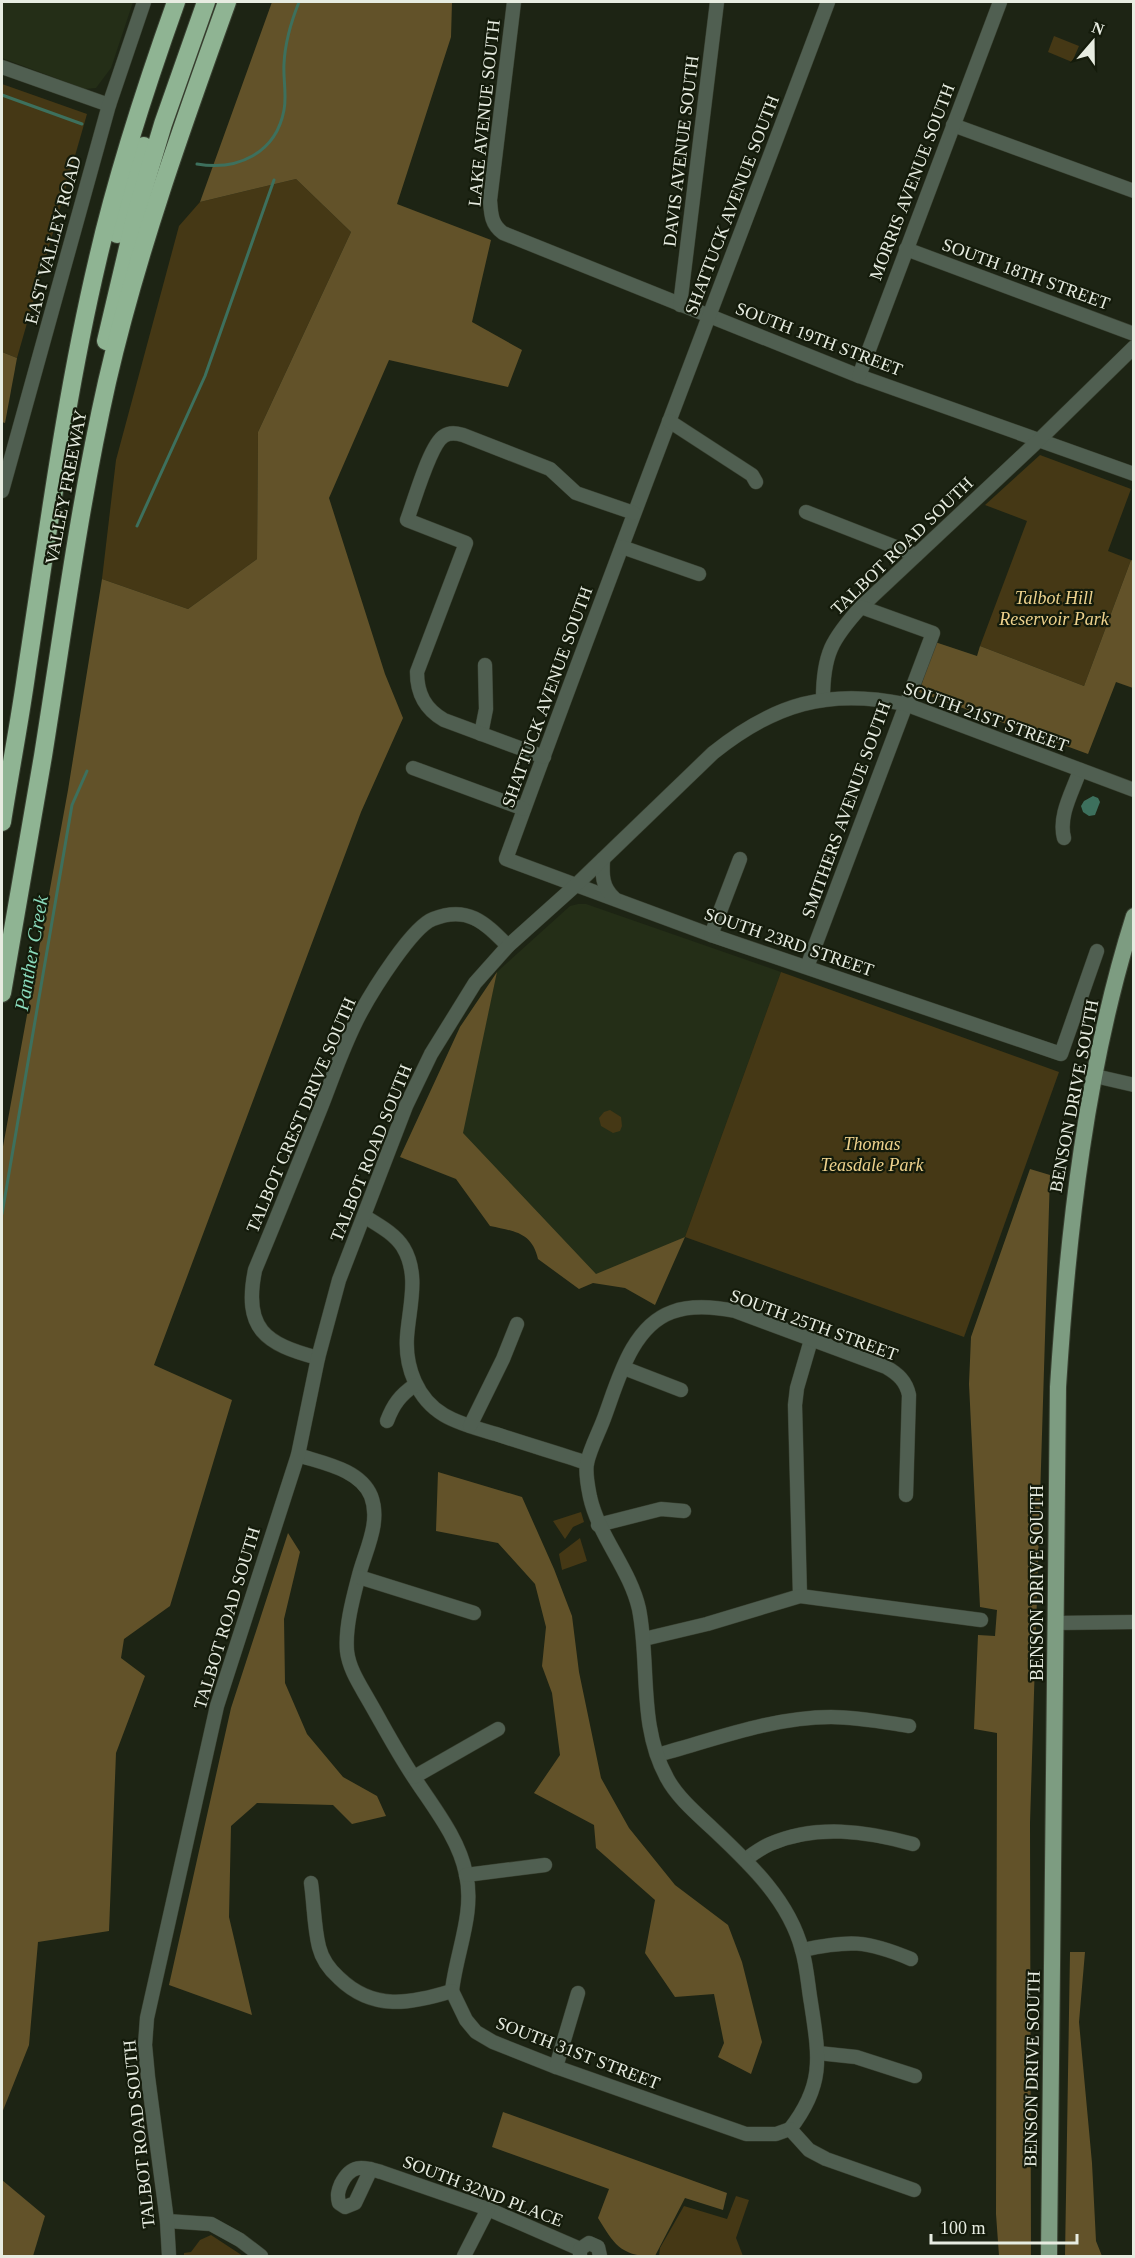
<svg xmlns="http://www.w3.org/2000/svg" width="1135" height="2258" font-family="Georgia,serif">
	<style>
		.built { fill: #242e17 }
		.green { fill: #453815 }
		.forest { fill: #625229 }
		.water { fill: #3d705d }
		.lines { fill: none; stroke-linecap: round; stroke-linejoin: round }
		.stream { stroke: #3d705d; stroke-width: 3 }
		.minor-casing { stroke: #394031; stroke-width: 15 }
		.major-casing { stroke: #394031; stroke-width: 18 }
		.highway-casing { stroke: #394031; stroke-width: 20 }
		.minor { stroke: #505f51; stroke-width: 14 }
		.major { stroke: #7d9c81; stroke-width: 16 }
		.highway { stroke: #8fb493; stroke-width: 18 }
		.labels { text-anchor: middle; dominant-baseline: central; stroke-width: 4.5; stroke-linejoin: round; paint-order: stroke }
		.street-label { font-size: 18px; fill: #e7ece1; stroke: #141b0b }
		.park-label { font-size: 18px; font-style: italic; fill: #eed28d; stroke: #141b0b }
		.water-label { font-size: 20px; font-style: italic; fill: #8bddbe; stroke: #141b0b }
	</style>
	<rect width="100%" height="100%" fill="#1d2414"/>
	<g class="built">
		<path d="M2,2h131l-22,66 -15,20 -11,1 -83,-31z"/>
		<path d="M578,904h8l195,68 -96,265 -82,47 -143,-146 37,-166 73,-66z"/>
	</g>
	<g class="green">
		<path d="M1054,36l25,10 -7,16 -24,-10z"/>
		<path d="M2,84l85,30 -70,244 -15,-6z"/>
		<path d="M296,179l55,53 -93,200 -1,127 -69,50 -86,-30 14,-119 63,-234 21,-24z"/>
		<path d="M1040,455l91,34 -23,62 23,9 -47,126 -104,-40 47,-125 -42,-16z"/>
		<path d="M781,972l278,100 -95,265 -279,-100z"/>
		<path d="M610,1110l11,7 1,9 -2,5 -7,2 -12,-7 -2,-8 5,-6z"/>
		<path d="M581,1512l3,10 -11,5 -8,12 -12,-18z"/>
		<path d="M580,1538l7,23 -25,9 -3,-16z"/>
		<path d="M736,2196l13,4 -13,38 7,18h-84l1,-8 24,-42 43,13z"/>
		<path d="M211,2235l32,21h-59v-3l7,-1 9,-12z"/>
	</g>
	<g class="forest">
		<path d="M272,2h180l-1,35 -54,167 94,36 -19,82 50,28 -14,37 -119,-27 -60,138 56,176 18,44 -42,94 -207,553 78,35 -62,206 -46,33 -3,19 24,18 -29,77 -7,178 -71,11 -9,103 -27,68v-961l66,-362 34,-211 86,30 69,-50 1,-127 93,-200 -55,-53 -96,23z"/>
		<path d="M2,352l15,6 -12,65 -3,-1z"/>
		<path d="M1131,560l2,1v127l-17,-6 -28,72 -169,-62 16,-50 42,14 3,-10 104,40z"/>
		<path d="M497,972l-34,161 133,141 89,-37 -30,68 -30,-17 -32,-5 -14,6 -41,-30c-6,-27 -25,-28 -48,-33l-34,-47 -56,-22 60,-130z"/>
		<path d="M1030,1169l20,6 -20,648 1,433h-32l-3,-42 1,-481 -23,-4 4,-94 17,1 2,-26 -17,-3 -11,-223 2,-47z"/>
		<path d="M438,1472l84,25 32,72 18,47 7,56 22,106 28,50 46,57 53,40 14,37 20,80 -11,32 -33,-17 6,-14 -10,-49 -39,3 -30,-44 10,-53 -59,-52 -2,-23 -60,-32 26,-38 -8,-62 -10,-27 4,-39 -11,-43 -37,-41 -62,-12z"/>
		<path d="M288,1533l12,19 -16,67 1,64 22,51 36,43 34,19 9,20 -34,8 -19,-19 -76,-2 -26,23 -2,91 23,98 -83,-30 62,-277z"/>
		<path d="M1070,1952h15l-6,70 13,141 4,78 6,15h-37z"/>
		<path d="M503,2112l224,81 -4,17 -38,-12 -30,58c-34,1 -41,-12 -57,-38l11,-29 -117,-42z"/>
		<path d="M2,2180l43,36 -12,40h-31z"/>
	</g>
	<path class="water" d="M1093,796l5,2 2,4 -5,13 -6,1 -6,-4 -2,-6 3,-5z"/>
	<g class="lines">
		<g class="stream">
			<path d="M2,95l80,29"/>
			<path d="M197,164c41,7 79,-11 87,-54 3,-15 -1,-31 0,-46 1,-23 7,-42 15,-62"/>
			<path d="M137,526l68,-150 69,-196"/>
			<path d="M2,1214l70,-409 15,-34"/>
		</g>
		<g class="minor-casing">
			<g id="minor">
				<path d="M514,2l-24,198c1,14 1,24 13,33l356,143 275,98"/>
				<path d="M828,2c-107,285 -218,570 -322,857l205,76 350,119 36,-103"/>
				<path d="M2,67l107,38"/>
				<path d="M953,125l181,66"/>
				<path d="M906,249l228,85"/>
				<path d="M680,305l37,-303"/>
				<path d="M859,376l141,-374"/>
				<path d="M669,421l83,54 4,7"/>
				<path d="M2,491l107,-386 35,-103"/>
				<path d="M806,512l110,43"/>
				<path d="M622,547l77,27"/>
				<path d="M823,699c0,-45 9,-60 38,-92l178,-167 95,-93"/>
				<path d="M481,734l5,-25 -1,-44"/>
				<path d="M544,757l-100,-37c-19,-11 -27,-26 -27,-48l49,-129 -59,-23c7,-18 23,-76 37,-84 6,-4 12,-3 19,-1l87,34 26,24 58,20"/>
				<path d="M413,768l111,41"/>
				<path d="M1064,838c-6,-23 9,-47 16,-68"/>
				<path d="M603,859c-1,16 -1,28 11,39"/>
				<path d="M711,935l29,-76"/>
				<path d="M807,967l126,-334 -72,-26"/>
				<path d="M1095,1076l39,9"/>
				<path d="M364,1216c14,9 30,17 39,31 17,28 6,60 4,90 -2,30 10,62 37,78 15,9 35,14 52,19 30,10 61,19 91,29"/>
				<path d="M318,1358c-53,-14 -75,-29 -63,-88 23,-55 45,-110 67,-165 12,-31 23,-64 39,-93 12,-22 51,-85 72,-93 35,-14 52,4 75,27"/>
				<path d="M624,1368l57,22"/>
				<path d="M387,1421c6,-16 13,-26 28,-36"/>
				<path d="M470,1426l33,-67 14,-35"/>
				<path d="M298,1455c24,8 62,14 73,41 10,26 -5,53 -12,79 -6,23 -14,52 -12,76 2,18 13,34 22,50 15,26 29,53 46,78 19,29 44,60 51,95 9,39 -10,79 -14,117"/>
				<path d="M598,1525l63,-16 23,2"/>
				<path d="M359,1577l115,36"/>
				<path d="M800,1596l-5,-191 2,-17 14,-48"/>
				<path d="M1056,1623l78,-1"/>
				<path d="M644,1639l63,-15 93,-28 181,24"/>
				<path d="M657,1755c56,-15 115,-38 174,-38 26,0 52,5 78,9"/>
				<path d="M414,1777l84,-48"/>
				<path d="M746,1859c7,-5 15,-11 24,-15 46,-20 96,-13 143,0"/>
				<path d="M466,1875l79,-10"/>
				<path d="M311,1883c3,21 3,44 8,64 3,12 11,23 20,31 34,33 71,26 113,13l14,29 10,12 17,10 63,25 190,67h30l14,-5"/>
				<path d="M802,1950c47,-10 64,-10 109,9"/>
				<path d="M818,2053l38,4 59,19"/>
				<path d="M556,2067l22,-74"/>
				<path d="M790,2129c35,-45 29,-73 21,-126 -3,-17 -4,-36 -9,-53 -13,-50 -53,-87 -89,-121 -16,-15 -36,-32 -46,-51 -29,-52 -17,-113 -28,-169 -9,-40 -40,-72 -49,-112 -2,-10 -5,-24 -3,-34 3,-14 11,-29 16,-42 14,-36 27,-94 69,-109 19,-7 43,-5 63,-1l151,56c12,7 20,14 23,28l-3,100"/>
				<path d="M790,2129l19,21 17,9 88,31"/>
				<path d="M371,2169l-16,34 -10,4 -6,-4c-2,-8 -1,-12 2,-19 10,-20 21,-18 40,-12l107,37 92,40"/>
				<path d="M167,2221l44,3 29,16 21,16"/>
				<path d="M169,2256l-2,-35 -19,-144 -3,-32 2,-27 70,-312 81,-251 20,-97 21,-78 67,-174 25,-52 44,-71 33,-37 68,-61 137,-132c61,-49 115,-65 192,-49l229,86"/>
				<path d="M464,2256l24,-47"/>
				<path d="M580,2256v-7l9,-6 9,4 2,9"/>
			</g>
		</g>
		<g class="major-casing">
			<path id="major" d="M1049,2256l9,-869c10,-157 28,-320 76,-471"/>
		</g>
		<g class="highway-casing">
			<g id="highway">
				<path d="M117,234l27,-88"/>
				<path d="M106,341l30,-127 27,-90 43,-122"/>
				<path d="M2,822c8,-51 18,-102 25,-153 21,-137 39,-276 71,-411 20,-87 48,-172 78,-256"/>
				<path d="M2,993c13,-79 28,-158 41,-237 20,-125 36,-250 64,-374 30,-130 75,-255 120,-380"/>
			</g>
		</g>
		<use href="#minor" class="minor"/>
		<use href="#major" class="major"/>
		<use href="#highway" class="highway"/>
	</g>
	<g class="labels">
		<g class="street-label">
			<text transform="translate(484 113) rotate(-84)">LAKE AVENUE SOUTH</text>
			<text transform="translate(681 151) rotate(-83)">DAVIS AVENUE SOUTH</text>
			<text transform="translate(912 182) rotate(-69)">MORRIS AVENUE SOUTH</text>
			<text transform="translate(732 205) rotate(-69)">SHATTUCK AVENUE SOUTH</text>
			<text transform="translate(53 240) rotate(-75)">EAST VALLEY ROAD</text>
			<text transform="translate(1026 274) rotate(20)">SOUTH 18TH STREET</text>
			<text transform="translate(819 339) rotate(21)">SOUTH 19TH STREET</text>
			<text transform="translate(66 487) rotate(-79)">VALLEY FREEWAY</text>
			<text transform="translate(902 546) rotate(-44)">TALBOT ROAD SOUTH</text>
			<text transform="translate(547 697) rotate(-70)">SHATTUCK AVENUE SOUTH</text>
			<text transform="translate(986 717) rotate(20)">SOUTH 21ST STREET</text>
			<text transform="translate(846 810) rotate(-70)">SMITHERS AVENUE SOUTH</text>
			<text transform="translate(789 942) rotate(19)">SOUTH 23RD STREET</text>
			<text transform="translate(1074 1096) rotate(-79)">BENSON DRIVE SOUTH</text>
			<text transform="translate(301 1115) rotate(-67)">TALBOT CREST DRIVE SOUTH</text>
			<text transform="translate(371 1153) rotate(-68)">TALBOT ROAD SOUTH</text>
			<text transform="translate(814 1325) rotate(20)">SOUTH 25TH STREET</text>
			<text transform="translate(1037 1583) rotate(-90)">BENSON DRIVE SOUTH</text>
			<text transform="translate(227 1618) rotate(-73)">TALBOT ROAD SOUTH</text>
			<text transform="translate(578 2053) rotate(21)">SOUTH 31ST STREET</text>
			<text transform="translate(1032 2069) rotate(-89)">BENSON DRIVE SOUTH</text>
			<text transform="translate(139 2134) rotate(-96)">TALBOT ROAD SOUTH</text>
			<text transform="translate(483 2191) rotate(21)">SOUTH 32ND PLACE</text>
		</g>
		<g class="park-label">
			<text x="1054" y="598">Talbot Hill<tspan x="1054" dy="21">Reservoir Park</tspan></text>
			<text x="872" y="1144">Thomas<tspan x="872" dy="21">Teasdale Park</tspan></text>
		</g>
		<g class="water-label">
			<text transform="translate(31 953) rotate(-80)">Panther Creek</text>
		</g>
	</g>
	<rect width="1135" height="2258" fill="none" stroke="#e7ece1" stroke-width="6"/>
	<g transform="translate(1093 42) rotate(20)" stroke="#141b0b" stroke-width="4.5" paint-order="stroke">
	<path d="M0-4.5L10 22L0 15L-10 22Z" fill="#e7ece1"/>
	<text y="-9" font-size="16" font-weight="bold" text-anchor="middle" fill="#e7ece1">N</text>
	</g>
	<path d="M931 2234v9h146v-9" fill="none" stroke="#e7ece1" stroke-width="3"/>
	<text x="940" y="2234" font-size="18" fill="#e7ece1" stroke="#141b0b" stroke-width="4.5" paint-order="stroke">100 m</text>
</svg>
